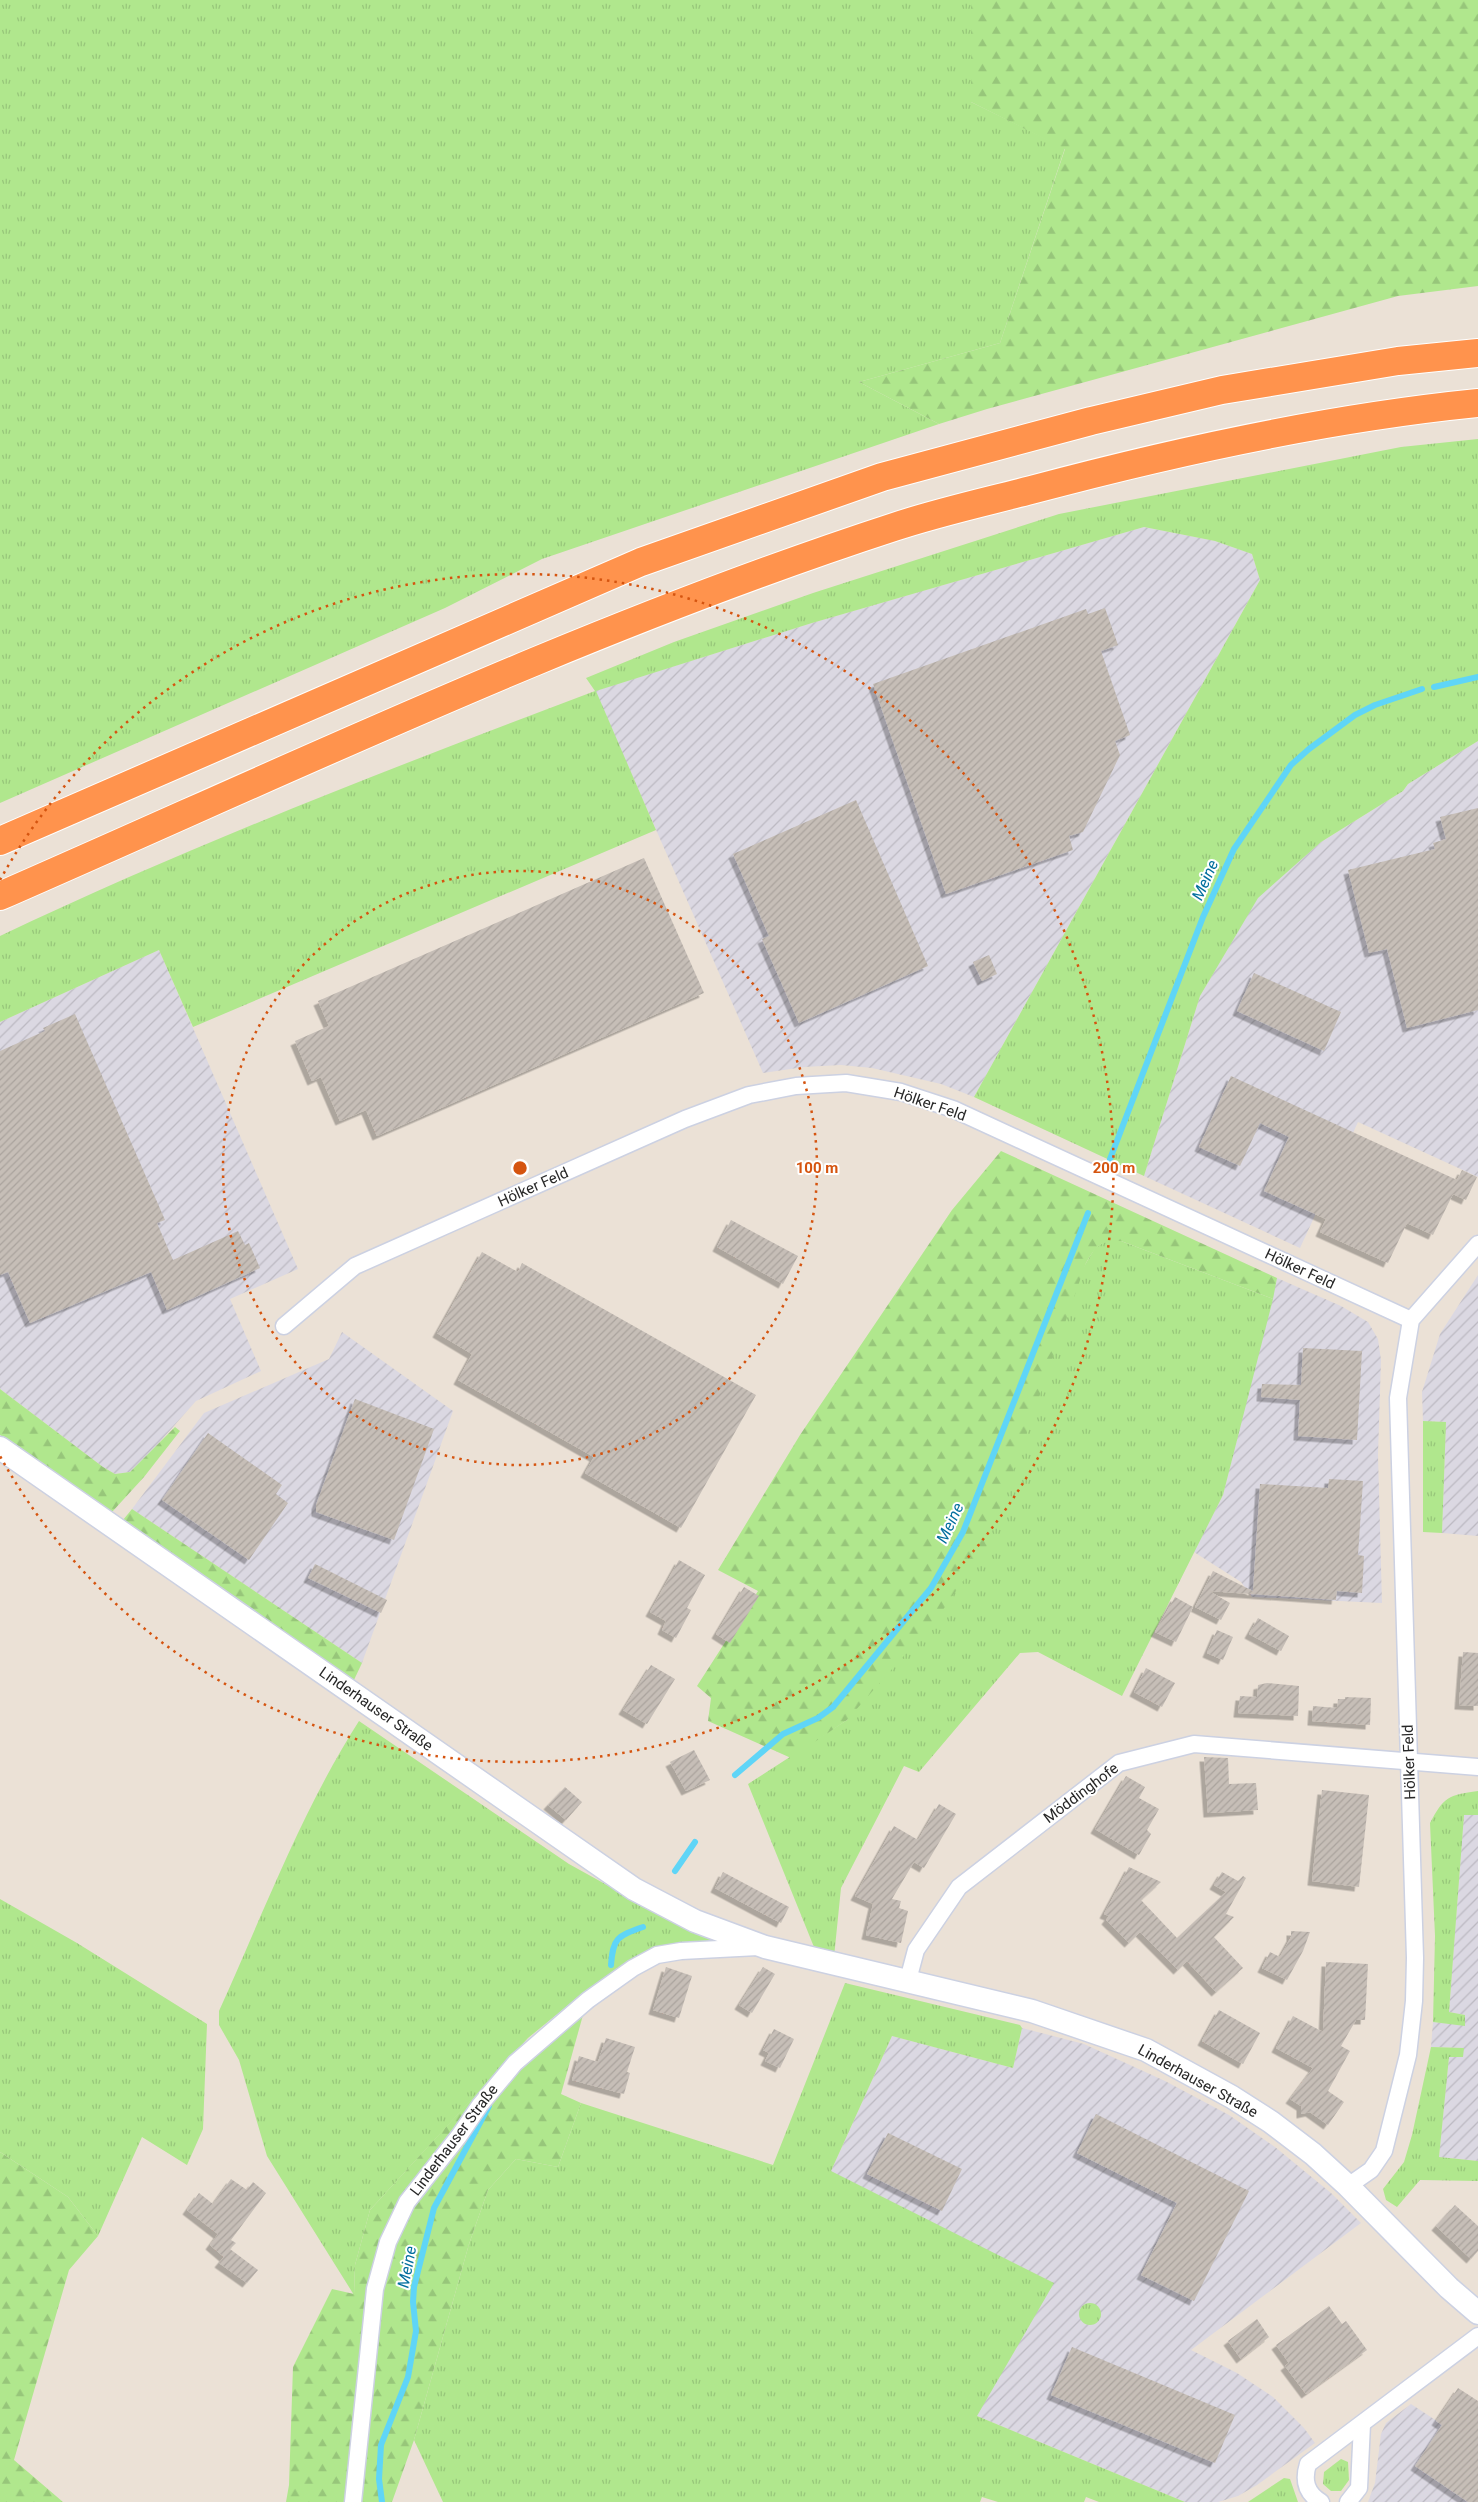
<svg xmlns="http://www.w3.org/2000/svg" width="1478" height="2502" font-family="Roboto,sans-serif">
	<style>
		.industrial { fill: url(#industrial-furrows) }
		.grass { fill: url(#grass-tufts) }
		.forest { fill: url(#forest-firs) }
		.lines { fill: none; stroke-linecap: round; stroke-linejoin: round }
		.stream { stroke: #5fd5f7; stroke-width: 6 }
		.building { fill: url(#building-hatch); filter: url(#shadow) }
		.street-casing { stroke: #ccd1e2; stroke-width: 19 }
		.secondary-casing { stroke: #ccd1e2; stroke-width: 25 }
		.highway-casing { stroke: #fff; stroke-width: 30 }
		.street { stroke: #fff; stroke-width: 16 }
		.secondary { stroke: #fff; stroke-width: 22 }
		.highway { stroke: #ff934d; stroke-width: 28 }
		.ring { fill: none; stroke: #d5540f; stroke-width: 2.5; stroke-dasharray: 2.5 5 }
		.labels { text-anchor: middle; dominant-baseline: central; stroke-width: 4; stroke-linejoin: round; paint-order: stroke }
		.street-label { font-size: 15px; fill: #272727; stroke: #fff }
		.water-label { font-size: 16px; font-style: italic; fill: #036f9e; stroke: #fff }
		.centre { fill: #d5540f; stroke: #fff; stroke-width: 2.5 }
		.ring-label { font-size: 15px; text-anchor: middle; font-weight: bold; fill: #d5540f; stroke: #fff; stroke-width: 4; stroke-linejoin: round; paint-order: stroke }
	</style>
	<defs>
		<pattern id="industrial-furrows" width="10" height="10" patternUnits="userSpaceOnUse" patternTransform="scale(1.25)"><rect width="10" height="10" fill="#dbd8e2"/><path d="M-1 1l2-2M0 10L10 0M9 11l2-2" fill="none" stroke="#bcb9c2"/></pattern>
		<pattern id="grass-tufts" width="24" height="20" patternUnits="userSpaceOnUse" patternTransform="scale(1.25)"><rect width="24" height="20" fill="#b0e78d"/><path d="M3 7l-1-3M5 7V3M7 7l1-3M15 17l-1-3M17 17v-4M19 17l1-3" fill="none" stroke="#97c67a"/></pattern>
		<pattern id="forest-firs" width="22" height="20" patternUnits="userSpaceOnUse" patternTransform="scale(1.25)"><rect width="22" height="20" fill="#b0e78d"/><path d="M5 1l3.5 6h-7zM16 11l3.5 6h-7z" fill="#97c67a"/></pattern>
		<pattern id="building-hatch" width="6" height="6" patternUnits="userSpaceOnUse" patternTransform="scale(1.25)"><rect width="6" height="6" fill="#c6beb7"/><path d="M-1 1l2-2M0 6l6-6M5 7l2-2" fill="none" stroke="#aaa39d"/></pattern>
		<filter id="shadow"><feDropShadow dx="-4.5" dy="4.5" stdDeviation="0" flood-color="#0004"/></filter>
	</defs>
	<rect width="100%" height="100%" fill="#ebe1d6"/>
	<g class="industrial">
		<path d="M1144,527l71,14 37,13 8,26 -286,517 -33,-13 -69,-16 -31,-3 -37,2 -41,6 -168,-382 217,-68z"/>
		<path d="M1478,741v436l-120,-55 -58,126 -156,-72 56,-180 58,-99 63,-55 82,-51 5,-7z"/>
		<path d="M159,950l139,319 -68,30 31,72 -65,30 -55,62 -11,9 -15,2 -12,-7 -103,-78v-367z"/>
		<path d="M1478,1275v261l-36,-3 4,-111 -23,-1 -1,-29 18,-58z"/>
		<path d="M1277,1278l64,28 27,16 10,17 3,21 -3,95 4,148 -130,-6 -11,-15 -47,-30 29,-57z"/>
		<path d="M342,1332l111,79 -91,252 -230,-154 72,-96 125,-54z"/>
		<path d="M1464,1814l14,1v346l-39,-4 10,-101 15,-8 -33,-1 2,-25 32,3v-10l-16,-3z"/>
		<path d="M1022,2028l62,16 81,37 64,34 46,32 56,46 30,30 -170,127 46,23 36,24 31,31 11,15 -58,42 -19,11 -20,6h-33l-208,-86 -146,-245 61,-135 121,32z"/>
		<path d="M1411,2404l67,44v54h-110l7,-19 6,-49 5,-11z"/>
	</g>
	<g class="grass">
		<path d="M0,0h971v102l94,46 -65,195 -141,39 80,42 -397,135 -97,49 -445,195z"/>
		<path d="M1478,439v302l-70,43 -5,7 -82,51 -63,56 -58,98 -56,180 -170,-79 286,-517 -8,-26 -37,-13 -71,-14 -332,96 -216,68 60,139 -463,197 -34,-77 -159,72v-86c194,-92 394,-169 595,-245l-9,-13 88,-36 139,-49 246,-79 342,-67z"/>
		<path d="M1107,1240l14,1 152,58 -50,196 -101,201 -84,-44 -18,1 -101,119 -15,-6 -63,122 -7,69 -18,-5 -68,-168 99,-64 239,-457 9,-15z"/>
		<path d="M1423,1421l23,1 -4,111 -19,-1z"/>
		<path d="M359,1721l210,143 65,36 95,44 -43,-2 -33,8 -65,39 -60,49 -158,172 -15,55 -1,30 -87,-139 -28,-96 -20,-35v-14c43,-95 84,-203 140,-290z"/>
		<path d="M1478,1791v24h-14l-15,197 16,3v11l-32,-4 2,-86 -5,-113c14,-26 18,-28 48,-32z"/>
		<path d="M0,1899l77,44 130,81 -4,105 -16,36 -45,-28 -44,99 -30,-39 -68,-45z"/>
		<path d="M845,1983l175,42 2,3 -9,40 -121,-32 -61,135 223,112 -77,133 208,86h-86l-13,-5 -2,5h-86l-16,-5 -2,5h-537l-29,-62 55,-196 19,-54 28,-31 42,8 23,-64 192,62z"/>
		<path d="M1431,2047l33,1 -1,9h-14l-10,100 39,4v20l-58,-1 -23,27 -11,-7 -3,-11 21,-27 8,-27z"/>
		<circle cx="1090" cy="2314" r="11"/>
		<path d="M1341,2459l7,3 1,18 -8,11h-10l-8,-7 1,-12z"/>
		<path d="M1284,2478l6,1 8,23h-50z"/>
	</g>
	<g class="forest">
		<path d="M971,0h507v286l-80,10 -411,113 -48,15 -80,-42 141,-39 65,-194 -94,-47z"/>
		<path d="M1001,1151l276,127 -4,21 -152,-58c-21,-1 -25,5 -35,22l-99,283 -49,71 -91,103 -56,38 -83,-37 3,-23 -14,-12 61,-95 -40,-21 82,-135 152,-225z"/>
		<path d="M0,1389l103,78 12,7 15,-2 45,-45 5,4 -36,46 -32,35 -112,-77z"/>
		<path d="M132,1509l230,154 -9,19 -230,-162z"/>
		<path d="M583,2015l-22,79 20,9 -23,64 -42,-8 -28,31 -19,54 -55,196 -22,62h-106l3,-17 4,-118 39,-78 22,5 1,-29 15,-55 117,-128 31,-12z"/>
		<path d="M0,2152l68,45 30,39 -29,34 -55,190 49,42h-63z"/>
	</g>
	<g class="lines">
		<g class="stream">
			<path d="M1434,687l44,-10"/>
			<path d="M1110,1159l93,-242 31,-68 57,-84 18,-16 46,-34 20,-10 47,-16"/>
			<path d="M735,1775l48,-41 35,-16 15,-11 98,-119 32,-56 125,-319"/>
			<path d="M675,1871l20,-29"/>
			<path d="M611,1965c2,-27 6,-29 32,-38"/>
			<path d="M382,2502l-3,-23 2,-34 27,-68 8,-46 -3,-29 1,-15 20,-79 55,-102"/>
		</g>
	</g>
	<g class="building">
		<path d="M1105,608l13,37 -17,6 29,84 -15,6 5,14 -37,77 -14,4 4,14 -127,44 -73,-210 213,-75 2,5z"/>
		<path d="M856,800l72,166 -129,57 -37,-84 7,-3 -36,-82z"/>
		<path d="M1478,808v202l-71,18 -20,-79 -18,4 -21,-83 87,-21 -2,-6 13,-4 -6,-22z"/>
		<path d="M644,858l60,135 -327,143 -11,-26 -26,11 -19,-44 -9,4 -17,-40 34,-15 -11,-25z"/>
		<path d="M989,955l8,19 -15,7 -9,-19z"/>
		<path d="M1254,973l87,39 -17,39 -87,-40z"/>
		<path d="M75,1014l90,206 -8,3 16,37 65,-29 7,14 4,-2 11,25 -93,42 -16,-38 -121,51 -22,-51 -8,3v-224l45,-20 -2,-3z"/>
		<path d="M1231,1076l226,104 5,-10 15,7 -11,23 -13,-6 -20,41 -26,-12 -19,40 -68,-31 6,-13 -62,-28 25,-54 -29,-14 -20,43 -41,-19z"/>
		<path d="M731,1220l67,36 -15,28 -66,-37z"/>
		<path d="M482,1252l36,20 4,-9 234,132 -75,133 -96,-55 9,-16 -136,-77 14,-26 -35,-21z"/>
		<path d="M1303,1348l59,3 -5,89 -59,-4 2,-36 -39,-3 1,-13 39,1z"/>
		<path d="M355,1399l79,30 -40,111 -78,-28v-7z"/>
		<path d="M208,1433l74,52 -6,9 12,9 -39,57 -87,-60z"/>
		<path d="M1329,1479l34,2 -5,74 6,1 -2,37 -25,-2 -1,9 -127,-9 21,12 -9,17 -26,-13 18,-36 40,20 7,-107 68,4z"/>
		<path d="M679,1560l26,15 -18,33 4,2 -15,28 -14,-8 4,-9 -16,-9z"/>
		<path d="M315,1564l72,36 -6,13 -73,-35z"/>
		<path d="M744,1587l15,9 -29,47 -14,-9z"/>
		<path d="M1175,1597l18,10 -17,35 -21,-10z"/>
		<path d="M1258,1618l31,18 -8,15 -32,-17z"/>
		<path d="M1217,1630l16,7 -10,23 -16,-7z"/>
		<path d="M1463,1652l15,1v53l-19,-1z"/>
		<path d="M651,1665l24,14 -28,45 -24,-14z"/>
		<path d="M1146,1668l29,15 -13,24 -28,-15z"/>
		<path d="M1267,1683l32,3 -1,30 -60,-3 2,-17 17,1 1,-12z"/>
		<path d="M1345,1697l26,1 -1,27 -58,-4 1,-15 24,2 1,-9h7z"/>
		<path d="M694,1750l16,30 -24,11 -16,-29z"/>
		<path d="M1204,1757l24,1 1,26 27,-1 2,27 -50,3z"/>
		<path d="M1126,1776l19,11 -6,11 20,11 -12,21 4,4 -12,21 -44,-26z"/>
		<path d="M565,1787l17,15 -16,18 -18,-15z"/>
		<path d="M1322,1790l47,5 -10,92 -47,-6z"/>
		<path d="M939,1804l17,10 -32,54 -10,-6 -22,37 9,2 -2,7 9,3 -7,32 -35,-8 7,-31 -18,-8 39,-70 24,14z"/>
		<path d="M1129,1867l32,15 -20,18 36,38 49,-46 -12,-7 8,-13 16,9 5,-5 3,2 -20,36 8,3 -20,20 29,31 -27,24 -29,-31 -9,9 -38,-38 -11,11 -23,-23 3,-4 -5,-2z"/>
		<path d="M723,1872l66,35 -8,16 -66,-35z"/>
		<path d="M1291,1931l19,1 -7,19 -16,29 -25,-12 8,-16 10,5 11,-20z"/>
		<path d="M1326,1962l42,2 -3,56h-9l-15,26 9,5 -22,40 16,11 -16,23 -18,-13 -9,2v-8l-11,-7 23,-31 -37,-20 17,-32 30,16z"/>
		<path d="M666,1967l26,9 -13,42 -26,-8z"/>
		<path d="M763,1967l12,7 -23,39 -13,-8z"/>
		<path d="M1219,2010l41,23 -17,31 -41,-23z"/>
		<path d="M774,2029l20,10 -14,29 -15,-7 4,-8 -6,-3z"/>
		<path d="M606,2038l29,9 -8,25 3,1 -6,21 -52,-14 7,-24 19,6z"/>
		<path d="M1096,2114l153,77 -55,110 -53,-26 36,-72 -100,-50z"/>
		<path d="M888,2133l74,36 -20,42 -75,-37z"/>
		<path d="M231,2179l16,11 6,-8 13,11 -35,47 5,3 -6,6 28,21 -11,13 -28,-20 5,-6 -14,-12 8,-11 -31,-24 12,-17 14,11z"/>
		<path d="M1455,2205l23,21v25l-7,8 -35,-33z"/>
		<path d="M1329,2306l13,18 4,-3 21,29 -61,44 -21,-28 4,-3 -13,-18z"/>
		<path d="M1257,2319l12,18 -28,22 -13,-18z"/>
		<path d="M1072,2347l163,68 -20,48 -164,-68z"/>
		<path d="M1458,2388l20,13v101h-10l-53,-36 27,-41 -6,-4z"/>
	</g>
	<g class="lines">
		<g class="street-casing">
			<g id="street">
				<path d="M284,1326l71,-60 330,-147 64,-24 47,-9 50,-3 55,9 52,17 458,211"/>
				<path d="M908,1980l8,-30 43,-63 160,-124 75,-19 284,23"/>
				<path d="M1348,2186l23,-16 13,-19 24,-96 6,-54 1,-43 -17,-560 13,-78 67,-76"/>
				<path d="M353,2502l22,-213 13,-47 19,-40 52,-66 21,-31 35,-42 73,-63 45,-32 24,-13 24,-4 77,-4"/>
				<path d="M1321,2502c-15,-9 -18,-22 -13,-38l170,-128"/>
				<path d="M1348,2502l11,-14 3,-64"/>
			</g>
		</g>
		<g class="secondary-casing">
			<path id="secondary" d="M0,1448l634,441 61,32 70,26 267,64 114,39 86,47 39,25 42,32 35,32 101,102 29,25"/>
		</g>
		<g class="highway-casing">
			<g id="highway">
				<path d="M0,841l641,-279 241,-85 209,-56 131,-31 176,-29 80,-8"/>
				<path d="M0,896c295,-129 587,-269 894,-369 45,-15 91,-25 137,-37 146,-39 296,-72 447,-87"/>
			</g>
		</g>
		<use href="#street" class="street"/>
		<use href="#secondary" class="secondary"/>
		<use href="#highway" class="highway"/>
	</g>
	<g class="ring">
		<circle cx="520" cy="1168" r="297"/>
		<path d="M0 880A594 594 0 1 1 0 1456"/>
	</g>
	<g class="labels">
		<g class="street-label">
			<text transform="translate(930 1104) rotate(19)">Hölker Feld</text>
			<text transform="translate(533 1187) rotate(-24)">Hölker Feld</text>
			<text transform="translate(1300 1269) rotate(25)">Hölker Feld</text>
			<text transform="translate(376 1709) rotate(35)">Linderhauser Straße</text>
			<text transform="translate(1409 1762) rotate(-92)">Hölker Feld</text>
			<text transform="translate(1081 1793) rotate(-37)">Möddinghofe</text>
			<text transform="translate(1198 2081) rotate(29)">Linderhauser Straße</text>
			<text transform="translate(454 2140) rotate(-53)">Linderhauser Straße</text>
		</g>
		<g class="water-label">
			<text transform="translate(1205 880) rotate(-66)">Meine</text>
			<text transform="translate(950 1523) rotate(-65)">Meine</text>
			<text transform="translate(407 2267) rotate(-79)">Meine</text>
		</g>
	</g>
	<circle cx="520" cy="1168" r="8" class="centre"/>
	<g class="ring-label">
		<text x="817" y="1173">100 m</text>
		<text x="1114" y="1173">200 m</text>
	</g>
</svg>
